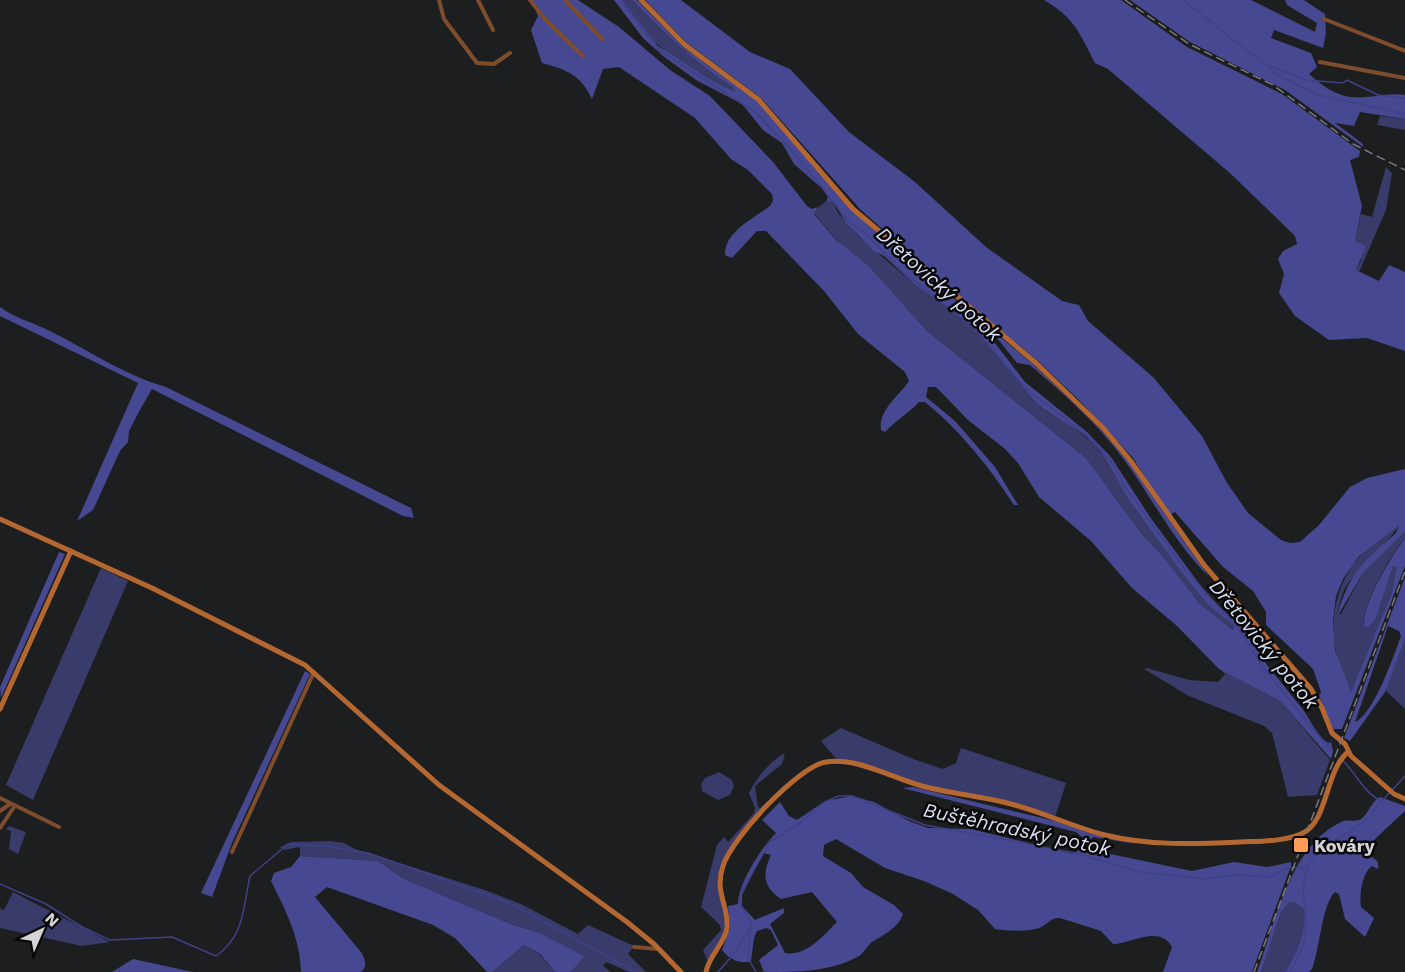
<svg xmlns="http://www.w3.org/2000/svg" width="1405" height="972" font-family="'Work Sans',sans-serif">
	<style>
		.green { fill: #393c6a }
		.forest { fill: #464891; fill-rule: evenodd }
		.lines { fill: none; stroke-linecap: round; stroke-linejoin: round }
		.stream { stroke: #3f4188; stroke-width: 1.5 }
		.street { stroke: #7e4d2e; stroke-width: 4 }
		.secondary { stroke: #b46731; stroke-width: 5 }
		.rail { stroke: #7a7a7c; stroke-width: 1.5; stroke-dasharray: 9 4.5; stroke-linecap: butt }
		.poi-dot { fill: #fe9b59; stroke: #080809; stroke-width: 2 }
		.labels { text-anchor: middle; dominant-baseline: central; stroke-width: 5; stroke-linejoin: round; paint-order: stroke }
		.poi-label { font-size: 18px; font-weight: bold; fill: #d4d4d6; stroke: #080809; text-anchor: start }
		.water-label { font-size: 20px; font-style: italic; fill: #dadef3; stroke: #080809 }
	</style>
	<rect width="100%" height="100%" fill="#1d1e20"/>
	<g class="green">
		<path d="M622,0h10c32,32 62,63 101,87l2,5 -3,1c-38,-21 -92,-52 -110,-93z"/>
		<path d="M1380,116l25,3v11l-28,-5z"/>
		<path d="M1386,167l6,6 -6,37 -27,62 -3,-2 5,-10 -6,-19 6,-27 11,3z"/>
		<path d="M832,200l6,13 20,23 56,48 58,42 65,78 12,9 14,6 31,25 17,21 24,43 63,84 36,34 -1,4 -33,-26 -34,-44 -25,-27 -55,-75 -159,-127 -58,-65 -28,-21 -28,-33 13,-11z"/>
		<path d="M1399,525c0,5 -44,48 -51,59 -7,8 -8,21 -11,31l4,-1 22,-41 42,-41v6c-16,19 -39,60 -42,85l22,-34 8,-23 5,1 -6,25 -41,100c-34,-62 -18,-132 48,-167z"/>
		<path d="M101,568l27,13 -95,219 -27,-15z"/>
		<path d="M1405,639v70l-20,-19z"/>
		<path d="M1147,668l42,12 29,2 7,-8 -5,-5 60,32 50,59 -13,35 -29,2 -16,-64 -8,-7 -75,-30 -45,-27z"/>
		<path d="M841,728l72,31 30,10 13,-6 5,-15 105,35 -11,34 -46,-14 -87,-17 -84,-25 -17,-20z"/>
		<path d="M785,753l-3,11 -27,22 3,21 2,1 35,-30 -65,71 -10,29 7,52 -19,32 -5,-12 18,-20 -1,-5 -19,-18 16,-62 7,-8 4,5 26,-29 1,-5 -6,-15c7,-15 21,-32 36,-40z"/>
		<path d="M719,772l13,8 2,6 -4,9 -12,5 -16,-9 -1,-7 4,-6z"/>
		<path d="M9,826l17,6 -8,22 -9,-5 2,-18 -5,-2z"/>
		<path d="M331,841l13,2 11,6 130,41 38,15 55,29 10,-9 46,21 -6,8 18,18h-17l-23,-10 -3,4 8,6h-40l12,-16 -45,-24 -25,-7 -111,-47 -24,-17 -78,-5v-9l-16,3 -4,-3 12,-5z"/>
		<path d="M1295,889c3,7 8,15 10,22 5,22 -9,44 -20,61h-24l20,-60z"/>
		<path d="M13,892l97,50 -28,4 -82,-18v-19l4,1z"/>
		<path d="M524,945l15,9 16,18h-63z"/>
	</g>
	<g class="forest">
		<path d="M532,0h46l41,27 51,43 40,26 63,66 34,44 5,3 6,-2 -4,7 23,27 32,25 58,65 159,127 55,75 25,27 34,44 33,26 1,-4c-7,-7 -17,-13 -24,-20 -28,-30 -51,-66 -75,-98 -16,-21 -24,-47 -42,-65 -17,-17 -38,-25 -56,-39l-66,-79 -57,-41 -30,-28 -10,-5 -28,-28 -13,-22h-7l2,-3 -3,-7 -31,-27 -12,-21 -19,-13 -21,-26 -46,-24 -33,-24 -20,-18 -29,-38h8l36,46 54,35 23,11 -2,-5c-39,-24 -69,-55 -101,-87h5l46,47 75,55 98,111 77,68 101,84 67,65 27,31 81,116c-34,-34 -56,-77 -84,-116 -26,-36 -61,-67 -95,-96l-13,-2 -24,-30 -5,1 37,48 62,50 24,25 39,60 59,80 34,31 24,37 37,46 16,26 8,6 3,-1 2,9 -2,8 -51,-58 -61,-32 -42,-43 -45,-38 -41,-47 -52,-44 -21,-34 -13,-14 -37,-29 -32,-33h-8l-2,10 29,24 40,46 23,38h-4c-25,-38 -54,-75 -89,-103h-6c-11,12 -23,18 -34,30l-4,-2c-3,-20 18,-34 28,-49l-4,-9 -47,-38 -34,-43 -58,-60h-9l-25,27 -7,-3c-1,-23 29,-37 45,-49l3,-5 -1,-7 -24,-24 -17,-11 -36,-41 -76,-51 -16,2 -11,30c-12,-25 -25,-29 -50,-36l-11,-33 7,-14z"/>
		<path d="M645,0h36l69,52 40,17 59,63 66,50 71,65 76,54 17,4 9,16 65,56 49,59 25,47 21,30 33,27 9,3 10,-1 19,-17 31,-38 17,-9 38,-9v63l-42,41 -26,44c11,-43 27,-56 59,-84l3,-8 -40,31 -16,23 -7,17 -3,26 2,28 16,42 41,-100 5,-25 -4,-1 -18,54 -7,7 -4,-2c-2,-21 28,-70 41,-87v28l-63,163h-9l-2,-4 -12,-29 2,-4 -8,-23 -47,-44v-13l-13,-21 -30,-24 -48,-55 -6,3 -36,-57 -54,-58 -41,-39 -102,-84 -76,-68 -99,-111 -74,-55z"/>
		<path d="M1044,0h77l66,47 95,47 78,57 -1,6 -9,3 12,46 -7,35 11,5 -10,24 23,11 10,-16 16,7v79l-38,-13 -38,2 -34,-24 -16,-23 5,-19 -6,-15 5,-8 14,-7 -2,-8 -64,-62 -123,-105 -13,-6c-15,-29 -21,-46 -51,-63z"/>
		<path d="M1130,0h121l64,32 2,-9 -30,-18 -2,-5h19l21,14 1,19 -3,15 -49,-18 -3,8 40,15 6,14 -8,7c17,15 33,26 57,23 13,-1 26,-4 39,-2v24l-45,-7 -6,14 -19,-3 28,21v3l-78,-57 -95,-48z"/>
		<path d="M0,307c16,12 33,15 50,24 38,19 74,44 116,56l245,121 3,10 -11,-2 -251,-127 -11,19 -12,23 -1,11 -8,9 -27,59 -16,11 61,-138 -138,-67z"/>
		<path d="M59,552l6,2 -64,144 -1,-11z"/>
		<path d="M1405,577v62l-20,53 -35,49 -6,-3zM1388,626l11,5 2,5c-7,19 -27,78 -46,86z"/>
		<path d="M305,671l5,3 -78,169 -20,54 -11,-4z"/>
		<path d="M913,787l142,34 31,11 51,12 -44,-7 -5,6 3,7 101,21 42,-9 33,5 24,-5v4l-39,106h-89l9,-25c-13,-23 -41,-3 -59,-3l-12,-13 -41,-13c-10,-1 -12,7 -21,10 -13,4 -30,3 -44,1l-17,-19 -25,-16 -29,-13 -39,-13 -49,-29 -12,6 -1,11 28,17 12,14 31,18 9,9c-4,13 -19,21 -31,28 -5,4 -7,10 -13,14 -28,16 -62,16 -95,16l-5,-12 19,-15 -7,-15 -5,-2 -9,3 -3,7 -3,23c-11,4 -22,-2 -29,-11l8,-22 -2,-22 10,-2c0,-20 23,-56 38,-71l-14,-13 18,-18 9,14 8,4 28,-19 27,-5 22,6 35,19 19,7 43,1 102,25 6,-4 3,-13 -6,-5 -174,-44zM763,853l8,2c-9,19 -8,32 10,44l31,-7 25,30c-13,13 -31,35 -52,31l-15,-29 14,-11v-5l-29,12 -13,-14v-11z"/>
		<path d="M1380,797l25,9v5l-29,27 -10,14 12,10v7l-6,-3c-10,7 -13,29 -11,41l13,11 -9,19 -20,-18 -6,-25 -4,-2c-13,12 -15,56 -23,77l-3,3h-24c14,-21 20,-38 20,-63l-11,-7h-5l-8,10 -20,60h-4c18,-49 33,-126 84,-150 6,-3 12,0 18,-2 8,-2 11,-18 21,-23z"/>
		<path d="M300,856l78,5 24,17 111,47 25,7 46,24 -13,16h-16l-15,-18 -16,-9 -32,27h-5l-32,-34 -22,-13 -106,-38 -12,10 46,55c4,7 7,14 0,20h-60c-1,-34 -15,-61 -30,-91l3,-8 17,-6z"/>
		<path d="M133,959l60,13h-81z"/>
	</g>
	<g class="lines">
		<g class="stream">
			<path d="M621,0l38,50 96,62 41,43 54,68 14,9 36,37 79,64 44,53 72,56 21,26 7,16 62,85 56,63 20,33 70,85"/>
			<path d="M1183,0l99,78 37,17 86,19"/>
			<path d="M1270,66l36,14 37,3 4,-3 31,15 27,3"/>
			<path d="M1343,761c13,12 22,33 37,39"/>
			<path d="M1371,813l34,-37"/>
			<path d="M0,884l46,20 36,23 28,13 62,-3 44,19c29,-20 27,-49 34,-80l38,-32 37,2 43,7 112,39 36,14 119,66"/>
			<path d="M718,972l14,-16 19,-29"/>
			<path d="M756,972l-8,-14 3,-36 -11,-18v-10l30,-52 34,-22 19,-17 15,-7h14l73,29 150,28 65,19 65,7 30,-4 35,2 16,-9 22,-1"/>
			<path d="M1290,972c7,-13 14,-25 15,-39 2,-21 -6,-46 3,-66 10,-24 44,-31 60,-50"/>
		</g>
		<g class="street">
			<path d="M439,0l5,19 33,44 17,1 16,-11"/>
			<path d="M478,0l15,30"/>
			<path d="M530,0l14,18 39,38"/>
			<path d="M565,0l37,39"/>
			<path d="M1324,19l81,32"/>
			<path d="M1320,62l85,16"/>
			<path d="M0,798l59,29"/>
			<path d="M0,811l10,-7"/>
			<path d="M0,828l14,-21"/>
			<path d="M232,852l82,-180"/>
			<path d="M634,947l25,2"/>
		</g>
		<g class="secondary">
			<path d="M641,0l44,45 74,55 94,109 183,154 67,65 27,32 74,105 107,124 11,19 10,25 13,11 6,12 43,38 11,5"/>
			<path d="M0,519l152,69 153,77 134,120 188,137 27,22 27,28"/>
			<path d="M0,709l71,-158"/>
			<path d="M706,972c3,-17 19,-29 21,-44 2,-23 -13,-35 -4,-62 8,-27 75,-100 103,-104 31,-5 66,16 96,24 29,8 60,10 89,18 32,8 62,23 94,31 44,11 91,9 135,7 20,-1 44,0 63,-9 25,-12 22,-62 45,-81"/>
		</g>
		<g class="rail">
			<path d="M1125,0l64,44 84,41 80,59 52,26"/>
			<path d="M1254,972l151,-401"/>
		</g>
	</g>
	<rect class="poi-dot" x="1293" y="837" width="16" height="16" rx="3"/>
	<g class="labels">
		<g class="poi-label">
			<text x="1314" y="845">Kováry</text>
		</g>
		<g class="water-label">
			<text transform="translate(939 284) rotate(42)">Dřetovický potok</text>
			<text transform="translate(1264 644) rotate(51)">Dřetovický potok</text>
			<text transform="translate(1017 829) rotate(12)">Buštěhradský potok</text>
		</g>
	</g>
	<g transform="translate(42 930) rotate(44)" stroke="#080809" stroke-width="4.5" paint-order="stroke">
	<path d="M0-4.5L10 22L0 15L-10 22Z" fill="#d4d4d6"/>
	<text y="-9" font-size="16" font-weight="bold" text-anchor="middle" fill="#d4d4d6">N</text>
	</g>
</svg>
